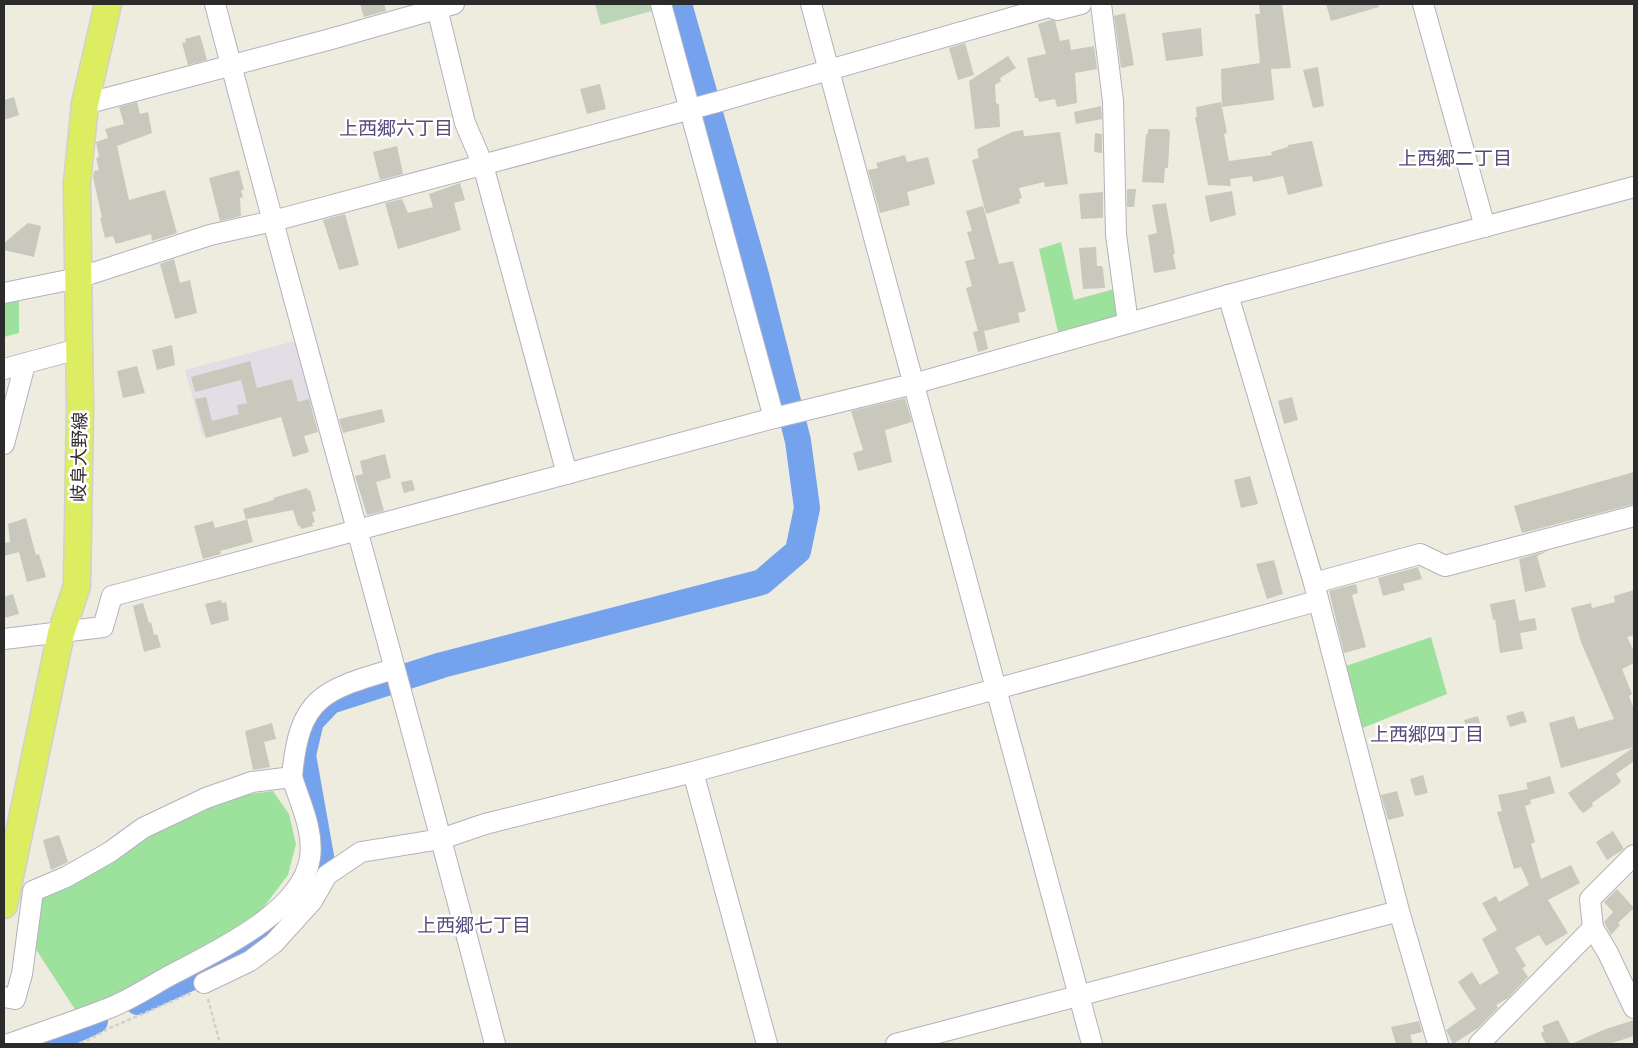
<svg xmlns="http://www.w3.org/2000/svg" width="1638" height="1048" font-family="Inter,'Noto Sans JP',sans-serif">
	<style>
		.industrial { fill: #e3dee6 }
		.green { fill: #9ce29d }
		.cemetery { fill: #bad6b6 }
		.lines { fill: none; stroke-linecap: round; stroke-linejoin: round }
		.river { stroke: #74a2ec; stroke-width: 26 }
		.building { fill: #c8c8bd }
		.minor-casing { stroke: #b4b1bf; stroke-width: 22 }
		.major-casing { stroke: #d0d0d0; stroke-width: 29 }
		.path { stroke: #d0d0d0; stroke-width: 2.5; stroke-dasharray: 4 2.5; stroke-linecap: butt }
		.minor { stroke: #fff; stroke-width: 20 }
		.major { stroke: #dded62; stroke-width: 26 }
		.labels { text-anchor: middle; dominant-baseline: central; stroke-width: 5; stroke-linejoin: round; paint-order: stroke }
		.street-label { font-size: 18px; fill: #2b2b2b; stroke: #fff }
		.neighbourhood-label { font-size: 19px; fill: #554c7b; stroke: #fff }
	</style>
	<rect width="100%" height="100%" fill="#edecde"/>
	<path class="industrial" d="M298,340l18,67 -113,30 -18,-67z"/>
	<g class="green">
		<path d="M1061,242l13,58 44,-12 5,28 -65,16 -19,-83z"/>
		<path d="M19,297v36l-15,4v-36z"/>
		<path d="M1431,637l16,57 -92,37 -15,-63z"/>
		<path d="M273,791l16,23 7,30 -8,31 -28,37 -92,60 -90,42 -54,-83 7,-31 115,-70 83,-33z"/>
	</g>
	<path class="cemetery" d="M595,4h63l1,5 -58,16z"/>
	<g class="lines">
		<g class="river">
			<path d="M138,1002l61,-28 54,-31 43,-35 26,-46 -19,-107 8,-34 19,-20 112,-36 320,-83 36,-31 9,-43 -9,-67 -42,-166 -77,-271"/>
			<path d="M44,1044l51,-23"/>
		</g>
	</g>
	<g class="building">
		<path d="M360,4h24l2,7 -22,6z"/>
		<path d="M1259,4h23l9,64 -20,1 3,31 -52,7 -1,-38 39,-6 -5,-49h5z"/>
		<path d="M1326,4h52l1,3 -48,14z"/>
		<path d="M1125,13l9,52 -13,3 -7,-52z"/>
		<path d="M1051,20l4,1 5,20 9,-2 2,11 23,-4 3,23 -22,4 2,30 -20,4 -2,-8 -16,3 -1,-4h-3l-8,-40 19,-4 -8,-30z"/>
		<path d="M1201,28l2,28 -37,5 -4,-28z"/>
		<path d="M200,35l7,25 -19,5 -6,-22 4,-1 -1,-3z"/>
		<path d="M965,43l9,32 -16,5 -9,-32z"/>
		<path d="M1008,56l8,12 -16,10 1,3 -6,4 1,18 3,1 1,23 -25,2 -6,-48z"/>
		<path d="M1318,67l6,39 -11,2 -10,-38z"/>
		<path d="M600,84l6,25 -19,5 -7,-25z"/>
		<path d="M14,97l5,18 -15,5v-20z"/>
		<path d="M137,102l3,12 8,-2 4,21 -35,13 12,54 36,-10 12,43 -25,8 -1,-7 -35,10 -3,-8 -8,2 -5,-20h2l-9,-41 1,-6 5,-1 -3,-12 3,-1 -3,-15 12,-4 -3,-9 19,-5 -5,-17z"/>
		<path d="M1221,102l6,31 -3,1 5,27 43,-6 -1,-3 17,-5v-2l24,-4 11,45 -35,9 -5,-19 -30,6 -1,-6 -22,3 1,7 -23,-1 -13,-68h2l-1,-10z"/>
		<path d="M1101,106l1,13 -26,5 -2,-12z"/>
		<path d="M1148,129h20l2,3 -2,36h-3l-1,15 -22,-1 4,-48h2z"/>
		<path d="M1023,130l1,6h3l33,-4 8,52 -23,3 -1,-5 -25,6 3,10 -3,1 1,4 -34,11 -14,-54 7,-2 -2,-9 35,-17z"/>
		<path d="M1095,133l7,1v19l-8,-1z"/>
		<path d="M397,146l6,28 -23,6 -7,-28z"/>
		<path d="M905,155l2,7 21,-5 7,27 -28,8 3,13 -30,8 -12,-43 10,-2 -2,-5z"/>
		<path d="M239,170l5,20h-3l2,7 -3,1 1,18 -21,5 -11,-43z"/>
		<path d="M460,183l5,17 -11,3 7,27 -63,19 -13,-46 17,-4 6,14 25,-6 -4,-13z"/>
		<path d="M1127,189h9l-2,18h-7z"/>
		<path d="M1232,191l4,24 -26,7 -5,-26z"/>
		<path d="M1103,192v26l-22,1 -2,-25z"/>
		<path d="M1166,203l9,51h-2l3,15 -22,4 -6,-38 9,-2 -5,-28z"/>
		<path d="M983,206l16,58 14,-3 13,50 -8,2 2,9 -36,9 4,18 -10,3 -5,-20 5,-1 -12,-43 6,-2 -7,-25 10,-2 -8,-27 5,-1 -6,-20z"/>
		<path d="M345,214l14,51 -20,5 -16,-50z"/>
		<path d="M28,223l13,3 -7,31 -30,-7v-7z"/>
		<path d="M1096,247l1,19h5l1,3 2,19 -22,1 -4,-41z"/>
		<path d="M174,259l6,24 10,-3 7,33 -22,6 -15,-55z"/>
		<path d="M172,345l3,20 -18,5 -5,-20z"/>
		<path d="M250,361l7,27 35,-9 6,23 11,-3 9,33 -14,4 5,16 -16,5 -12,-40 -75,21 -11,-39 11,-2 6,24 27,-7 -2,-9 10,-2 -6,-23 -46,12 -4,-15z"/>
		<path d="M137,366l8,27 -22,5 -6,-27z"/>
		<path d="M1292,397l6,23 -14,4 -6,-23z"/>
		<path d="M905,398l7,24 -27,8 7,32 -34,9 -5,-18 10,-3 -12,-39z"/>
		<path d="M382,409l3,13 -42,11 -4,-14z"/>
		<path d="M385,454l6,24 -15,4 8,29 -17,4 -12,-39 8,-2 -3,-13z"/>
		<path d="M1634,472v32l-112,29 -8,-27z"/>
		<path d="M1250,476l8,28 -17,4 -7,-28z"/>
		<path d="M412,480l3,10 -11,3 -3,-11z"/>
		<path d="M307,488l1,3 2,-1 6,21 -4,1 3,10 -3,1 1,3 -12,3 -1,-3h-2l-5,-16 -46,9 6,23 -33,9 1,3 -18,5 -9,-33 19,-5 2,7 31,-8 -3,-11 31,-9 -1,-2z"/>
		<path d="M26,518l10,37 3,-1 7,23 -19,5 -8,-30 -15,4v-13l6,-1 -2,-18z"/>
		<path d="M1550,550l-13,6 9,31 -21,5 -6,-33z"/>
		<path d="M1274,560l9,34 -16,5 -11,-35z"/>
		<path d="M1418,567l4,12 -19,5 2,6 -22,6 -5,-18z"/>
		<path d="M1356,584l2,9 -6,2 14,52 -22,6 -15,-62z"/>
		<path d="M1634,590v45l-7,2 7,14v12l-12,6 10,25 -3,2 5,13v38l-73,21 -12,-45 25,-7 4,13 36,-10 -33,-77 -10,-34 20,-5 1,5 23,-6 -1,-6z"/>
		<path d="M13,594l6,20 -15,4v-21z"/>
		<path d="M1515,599l4,22 16,-3 2,12 -17,3 3,16 -23,4 -5,-34 -2,1 -3,-16z"/>
		<path d="M221,600l1,3 4,-1 3,18 -18,5 -6,-21z"/>
		<path d="M143,603l6,20 2,-1 3,13 3,-1 4,13 -17,5 -11,-46z"/>
		<path d="M1523,711l4,11 -17,5 -4,-11z"/>
		<path d="M1478,716l4,15 -13,4 -5,-15z"/>
		<path d="M272,723l4,16 -12,3 6,25 -17,3 -8,-39z"/>
		<path d="M1634,747v14l-18,13 5,7 -2,3 -27,19 1,3 -10,7 -3,-3 -12,-17z"/>
		<path d="M1423,775l5,18 -13,3 -5,-17z"/>
		<path d="M1550,776l5,17 -25,7 1,4 -6,2 10,36 -4,2 10,35 30,-14 9,18 -32,17 20,33 -22,13 -7,-11 -24,13 11,18 -4,2 6,9 -20,21 -12,7 2,3 -20,20 -25,16 -7,-14 30,-21 -18,-27 14,-10 8,13 19,-12 -17,-34 15,-9 -15,-27 14,-7 3,6 30,-17 -8,-18 -7,2 -17,-57 5,-1 -4,-16 30,-6 -2,-6z"/>
		<path d="M1397,791l7,25 -16,4 -7,-25z"/>
		<path d="M1613,831l11,18 -17,11 -11,-18z"/>
		<path d="M59,835l9,27 -17,8 -8,-30z"/>
		<path d="M1617,889l17,19 -16,15 2,2 -9,10 -7,-13 9,-10 -9,-10z"/>
		<path d="M1558,1020l12,24h-24l-4,-8 -1,-3 3,-2 -2,-5z"/>
		<path d="M1634,1020v16l-25,8h-38l32,-14z"/>
		<path d="M1419,1021l3,11 -12,3 3,9h-17l-5,-17z"/>
	</g>
	<g class="lines">
		<g class="minor-casing">
			<g id="minor">
				<path d="M215,4c91,347 190,692 280,1040"/>
				<path d="M661,4l113,414"/>
				<path d="M811,4l281,1040"/>
				<path d="M1101,4l12,97 3,134 12,88"/>
				<path d="M1423,4l62,223"/>
				<path d="M437,8l28,115 18,42 84,309"/>
				<path d="M85,104l246,-65 123,-35"/>
				<path d="M4,293l74,-15 132,-43 63,-14 444,-119 332,-95 8,3 24,-6"/>
				<path d="M1228,295l86,288 85,328 39,133"/>
				<path d="M4,369l74,-20"/>
				<path d="M4,444l21,-80"/>
				<path d="M1314,583l106,-29 25,12 189,-50"/>
				<path d="M4,639l99,-12 9,-31 662,-178 139,-34 315,-89 406,-108"/>
				<path d="M693,772l74,272"/>
				<path d="M292,777c7,-81 31,-87 102,-108"/>
				<path d="M1634,855l-44,44 3,29 15,25 26,55"/>
				<path d="M204,983l46,-22 24,-18 38,-42 15,-26 34,-23 80,-13 44,-15 208,-52 624,-171"/>
				<path d="M4,997l11,2 7,-25 11,-83 33,-14 44,-25 33,-24 63,-30 46,-16 40,-5c8,26 22,53 18,81 -8,55 -98,95 -141,118 -20,11 -39,24 -60,32 -33,13 -67,24 -100,36"/>
				<path d="M896,1044l503,-133"/>
				<path d="M1479,1044l114,-116"/>
			</g>
		</g>
		<g class="major-casing">
			<path id="major" d="M4,905l57,-272 16,-47 3,-178 -3,-225 8,-79 23,-100"/>
		</g>
		<g class="path">
			<path d="M208,999l12,45"/>
			<path d="M81,1044l29,-16 81,-35"/>
		</g>
		<use href="#minor" class="minor"/>
		<use href="#major" class="major"/>
	</g>
	<g class="labels">
		<g class="street-label">
			<text transform="translate(79 457) rotate(-89)">岐阜大野線</text>
		</g>
		<g class="neighbourhood-label">
			<text x="396" y="128">上西郷六丁目</text>
			<text x="1455" y="158">上西郷二丁目</text>
			<text x="1427" y="734">上西郷四丁目</text>
			<text x="474" y="925">上西郷七丁目</text>
		</g>
	</g>
	<rect width="1638" height="1048" fill="none" stroke="#2b2b2b" stroke-width="10"/>
</svg>
